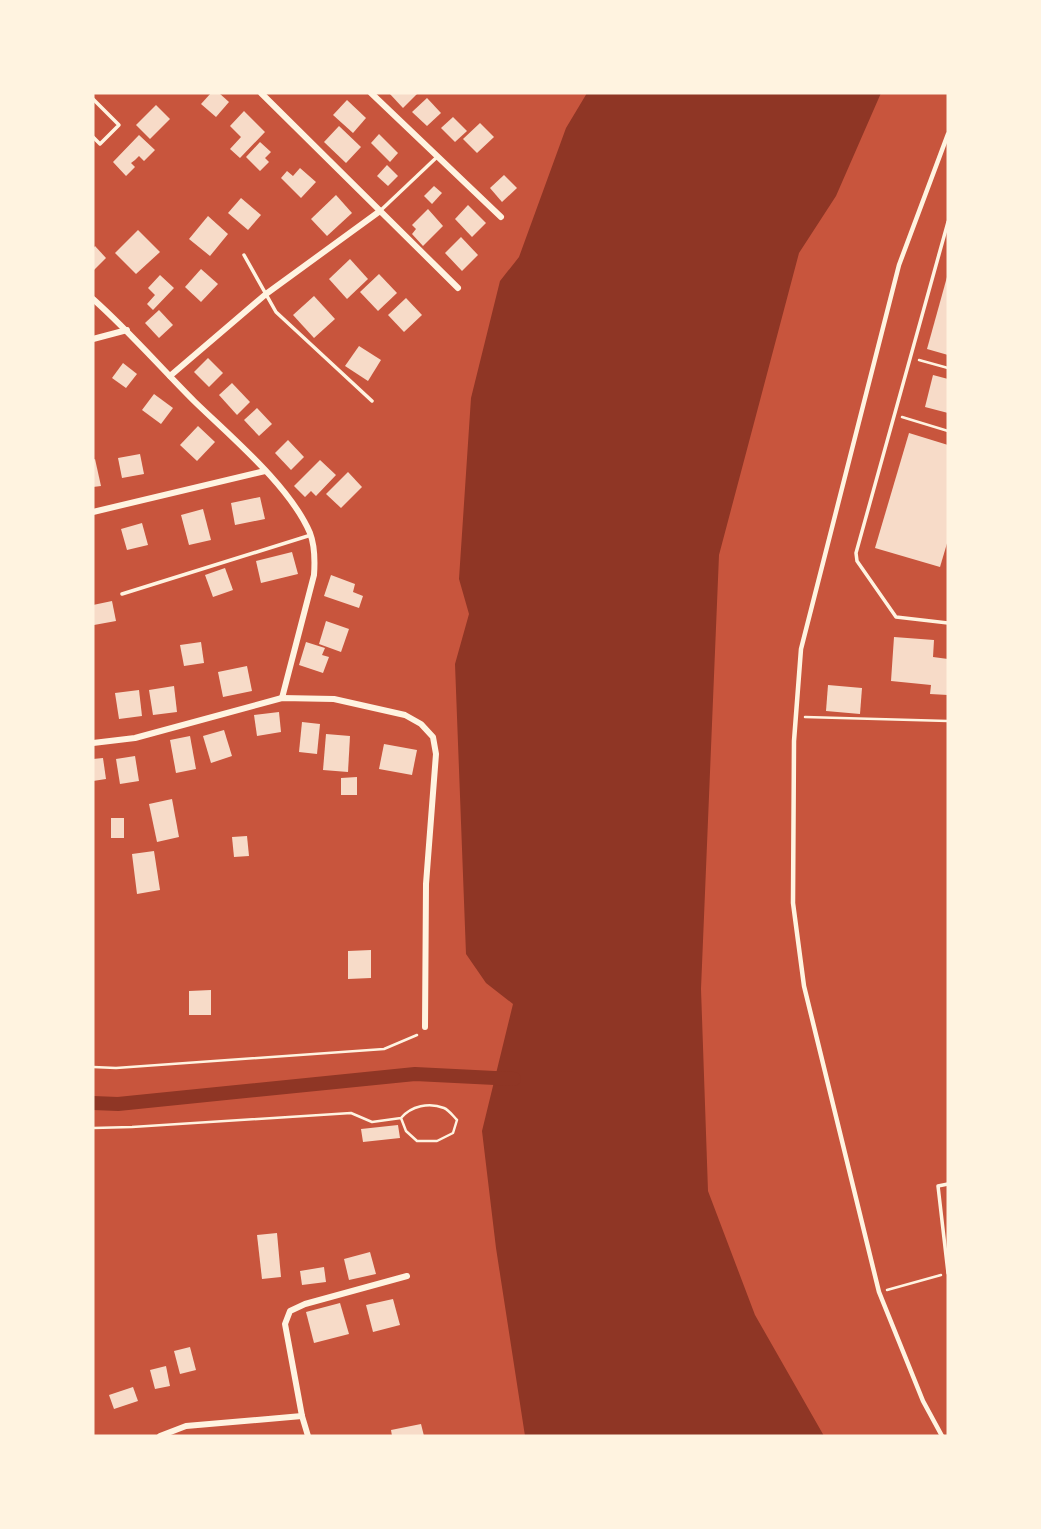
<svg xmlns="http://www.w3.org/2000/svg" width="1041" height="1529" font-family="'IBM Plex Sans',sans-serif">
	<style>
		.water { fill: #8f3625 }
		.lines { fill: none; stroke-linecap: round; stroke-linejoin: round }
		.canal { stroke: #8f3625; stroke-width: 14 }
		.building { fill: #f7dbc8 }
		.path { stroke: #fff3e0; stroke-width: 2.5 }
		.service { stroke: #fff3e0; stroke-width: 3.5 }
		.pedestrian { stroke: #fff3e0; stroke-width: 4.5 }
		.minor { stroke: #fff3e0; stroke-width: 6 }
	</style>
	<rect width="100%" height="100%" fill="#c8553d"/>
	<path class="water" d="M587,93h294l-45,103 -37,57 -80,302 -18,434 7,202 47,124 69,121h-299l-29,-188 -14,-117 31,-127 -27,-21 -20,-29 -11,-290 14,-50 -10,-35 12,-181 29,-117 19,-24 47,-129z"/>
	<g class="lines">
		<path class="canal" d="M93,1103l25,1 297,-30 99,5"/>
	</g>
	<g class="building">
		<path d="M211,93h8l10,9 -13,15 -15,-13z"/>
		<path d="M389,93h29l-15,15z"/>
		<path d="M427,98l14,15 -14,13 -15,-14z"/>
		<path d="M347,100l19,18 -13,15 -20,-18z"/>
		<path d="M156,105l14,14 -20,20 -14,-14z"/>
		<path d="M244,111l21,21 -25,26 -10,-9 11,-12 -11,-11z"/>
		<path d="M453,117l14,14 -12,11 -14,-14z"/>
		<path d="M480,123l14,14 -17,16 -14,-14z"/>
		<path d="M339,126l22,21 -15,16 -22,-21z"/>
		<path d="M379,134l19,19 -8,9 -19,-19z"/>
		<path d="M139,135l16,15 -11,11 -5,-5 -4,4 -4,3 4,4 -9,9 -13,-14z"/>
		<path d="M260,142l11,10 -6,6 4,4 -9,9 -14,-14z"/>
		<path d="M387,165l11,11 -10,10 -11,-10z"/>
		<path d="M300,168l16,14 -15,16 -20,-20 6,-7 6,5z"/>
		<path d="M504,175l13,13 -15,14 -12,-14z"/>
		<path d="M434,186l8,7 -10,11 -8,-8z"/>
		<path d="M336,195l16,18 -25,23 -16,-17z"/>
		<path d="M241,198l20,17 -13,15 -20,-17z"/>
		<path d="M468,205l18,18 -14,14 -17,-18z"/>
		<path d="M428,209l15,17 -20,20 -11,-12 4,-5 -4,-4z"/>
		<path d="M208,216l20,18 -18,22 -21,-17z"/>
		<path d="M138,230l22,22 -24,22 -21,-21z"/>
		<path d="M461,237l17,18 -16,16 -17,-18z"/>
		<path d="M95,246l11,12 -13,13v-22z"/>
		<path d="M350,259l18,20 -21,20 -18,-20z"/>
		<path d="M201,269l17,15 -17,18 -16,-15z"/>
		<path d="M379,274l18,19 -19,18 -18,-19z"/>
		<path d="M160,275l14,13 -21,22 -6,-6 8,-9 -7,-7z"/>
		<path d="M947,277h1v78l-21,-6z"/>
		<path d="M314,296l21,23 -21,19 -21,-23z"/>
		<path d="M406,298l16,17 -18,17 -16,-17z"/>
		<path d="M159,310l14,15 -14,13 -14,-15z"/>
		<path d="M359,346l22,14 -13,21 -23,-15z"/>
		<path d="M208,358l15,15 -14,14 -15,-15z"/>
		<path d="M123,363l14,11 -11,14 -14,-10z"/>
		<path d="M933,375l15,4v34l-23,-6z"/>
		<path d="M232,383l18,19 -13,13 -18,-20z"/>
		<path d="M154,394l19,14 -12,16 -19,-14z"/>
		<path d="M257,408l15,16 -13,12 -15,-16z"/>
		<path d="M198,426l17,16 -18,19 -17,-16z"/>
		<path d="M909,433l39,12v95l-8,27 -65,-19z"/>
		<path d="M288,440l16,17 -13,13 -16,-17z"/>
		<path d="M140,454l4,20 -22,4 -4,-20z"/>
		<path d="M95,459l6,27 -8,1v-27z"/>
		<path d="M320,460l16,15 -20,21 -5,-5 -6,6 -11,-11z"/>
		<path d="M348,472l14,15 -21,21 -15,-14z"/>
		<path d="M260,497l5,22 -30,6 -4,-22z"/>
		<path d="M203,509l8,31 -22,5 -8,-30z"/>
		<path d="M142,523l6,22 -21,5 -6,-21z"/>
		<path d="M292,552l6,22 -37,9 -5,-22z"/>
		<path d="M225,568l8,22 -20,7 -8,-22z"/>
		<path d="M331,575l24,9 -2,8 10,4 -4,12 -35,-12z"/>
		<path d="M112,601l4,20 -22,4 -1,-20z"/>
		<path d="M326,621l23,8 -8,23 -22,-8z"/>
		<path d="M894,637l40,3 -1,17 15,2v36l-18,-1 1,-9 -40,-4z"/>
		<path d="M201,642l3,21 -20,3 -4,-21z"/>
		<path d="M306,642l19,6 -3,7 7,2 -6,16 -24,-8z"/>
		<path d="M247,666l5,25 -29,6 -5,-25z"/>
		<path d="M828,685l34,3 -2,26 -34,-3z"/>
		<path d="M174,686l3,26 -24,3 -4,-25z"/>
		<path d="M139,690l3,26 -23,3 -4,-26z"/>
		<path d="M279,712l2,20 -24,4 -3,-21z"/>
		<path d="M302,722l18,2 -3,30 -18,-2z"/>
		<path d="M224,730l8,26 -21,7 -8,-27z"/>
		<path d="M326,734l24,2 -2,36 -25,-2z"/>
		<path d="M190,736l6,33 -20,4 -6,-33z"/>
		<path d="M384,744l33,6 -5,25 -33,-6z"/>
		<path d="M135,756l4,25 -19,3 -4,-25z"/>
		<path d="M103,758l3,21 -13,2v-22z"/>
		<path d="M357,777v18h-16v-17z"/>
		<path d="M172,799l7,38 -22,5 -8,-38z"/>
		<rect x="111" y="818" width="13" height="20"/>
		<path d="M247,836l2,20 -15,1 -2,-20z"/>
		<path d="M154,851l6,39 -23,4 -5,-40z"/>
		<path d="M371,950v28l-23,1v-28z"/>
		<path d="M211,990v25h-22v-24z"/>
		<path d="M398,1125l2,13 -37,4 -2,-13z"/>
		<path d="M277,1233l4,44 -19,2 -5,-44z"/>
		<path d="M370,1252l6,22 -27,6 -5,-21z"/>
		<path d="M324,1267l2,15 -24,3 -2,-14z"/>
		<path d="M393,1299l7,26 -27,7 -7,-27z"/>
		<path d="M340,1303l9,31 -35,9 -8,-31z"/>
		<path d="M190,1347l6,23 -16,4 -6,-23z"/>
		<path d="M166,1366l4,20 -15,3 -5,-19z"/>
		<path d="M133,1387l5,14 -24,8 -5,-14z"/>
		<path d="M421,1424l3,12h-32l-1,-6z"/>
	</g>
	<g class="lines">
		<g class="path">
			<path d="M919,360l29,8"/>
			<path d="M902,417l46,14"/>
			<path d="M805,717l143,4"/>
			<path d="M93,1067l23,1 268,-19 33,-14"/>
			<path d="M93,1128l39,-1 219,-14 21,9 29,-4c10,-12 28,-16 43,-10 5,2 9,8 13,12l-4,13 -16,8h-20l-11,-10 -5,-13"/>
			<path d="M887,1290l54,-15"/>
		</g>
		<g class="service">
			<path d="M93,99l26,26 -19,19 -7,-7"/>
			<path d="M380,211l57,-54"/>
			<path d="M948,222l-92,331 1,8 39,56 52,6"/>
			<path d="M244,255l32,57 96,89"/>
			<path d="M122,594l189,-59"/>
			<path d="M948,1184l-10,2 10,87"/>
		</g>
		<path class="pedestrian" d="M942,1436l-19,-35 -44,-109 -75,-306 -11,-83 1,-162 7,-92 98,-384 49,-131"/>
		<g class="minor">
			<path d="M261,93l197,195"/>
			<path d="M371,93l130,124"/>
			<path d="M93,299c36,32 67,68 101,102 37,36 96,85 116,132 5,13 5,28 4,42l-32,123"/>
			<path d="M93,339l34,-9"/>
			<path d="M170,376l96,-82 114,-83"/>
			<path d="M93,512l172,-41"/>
			<path d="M93,743l42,-5 147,-40 52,1 71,16 16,9 12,13 3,17 -10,130 -1,143"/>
			<path d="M160,1436l26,-10 116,-10"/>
			<path d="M308,1436l-6,-20 -17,-92 5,-13 15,-7 102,-28"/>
		</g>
	</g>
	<rect width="1041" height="1529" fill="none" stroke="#fff3e0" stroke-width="189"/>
</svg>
